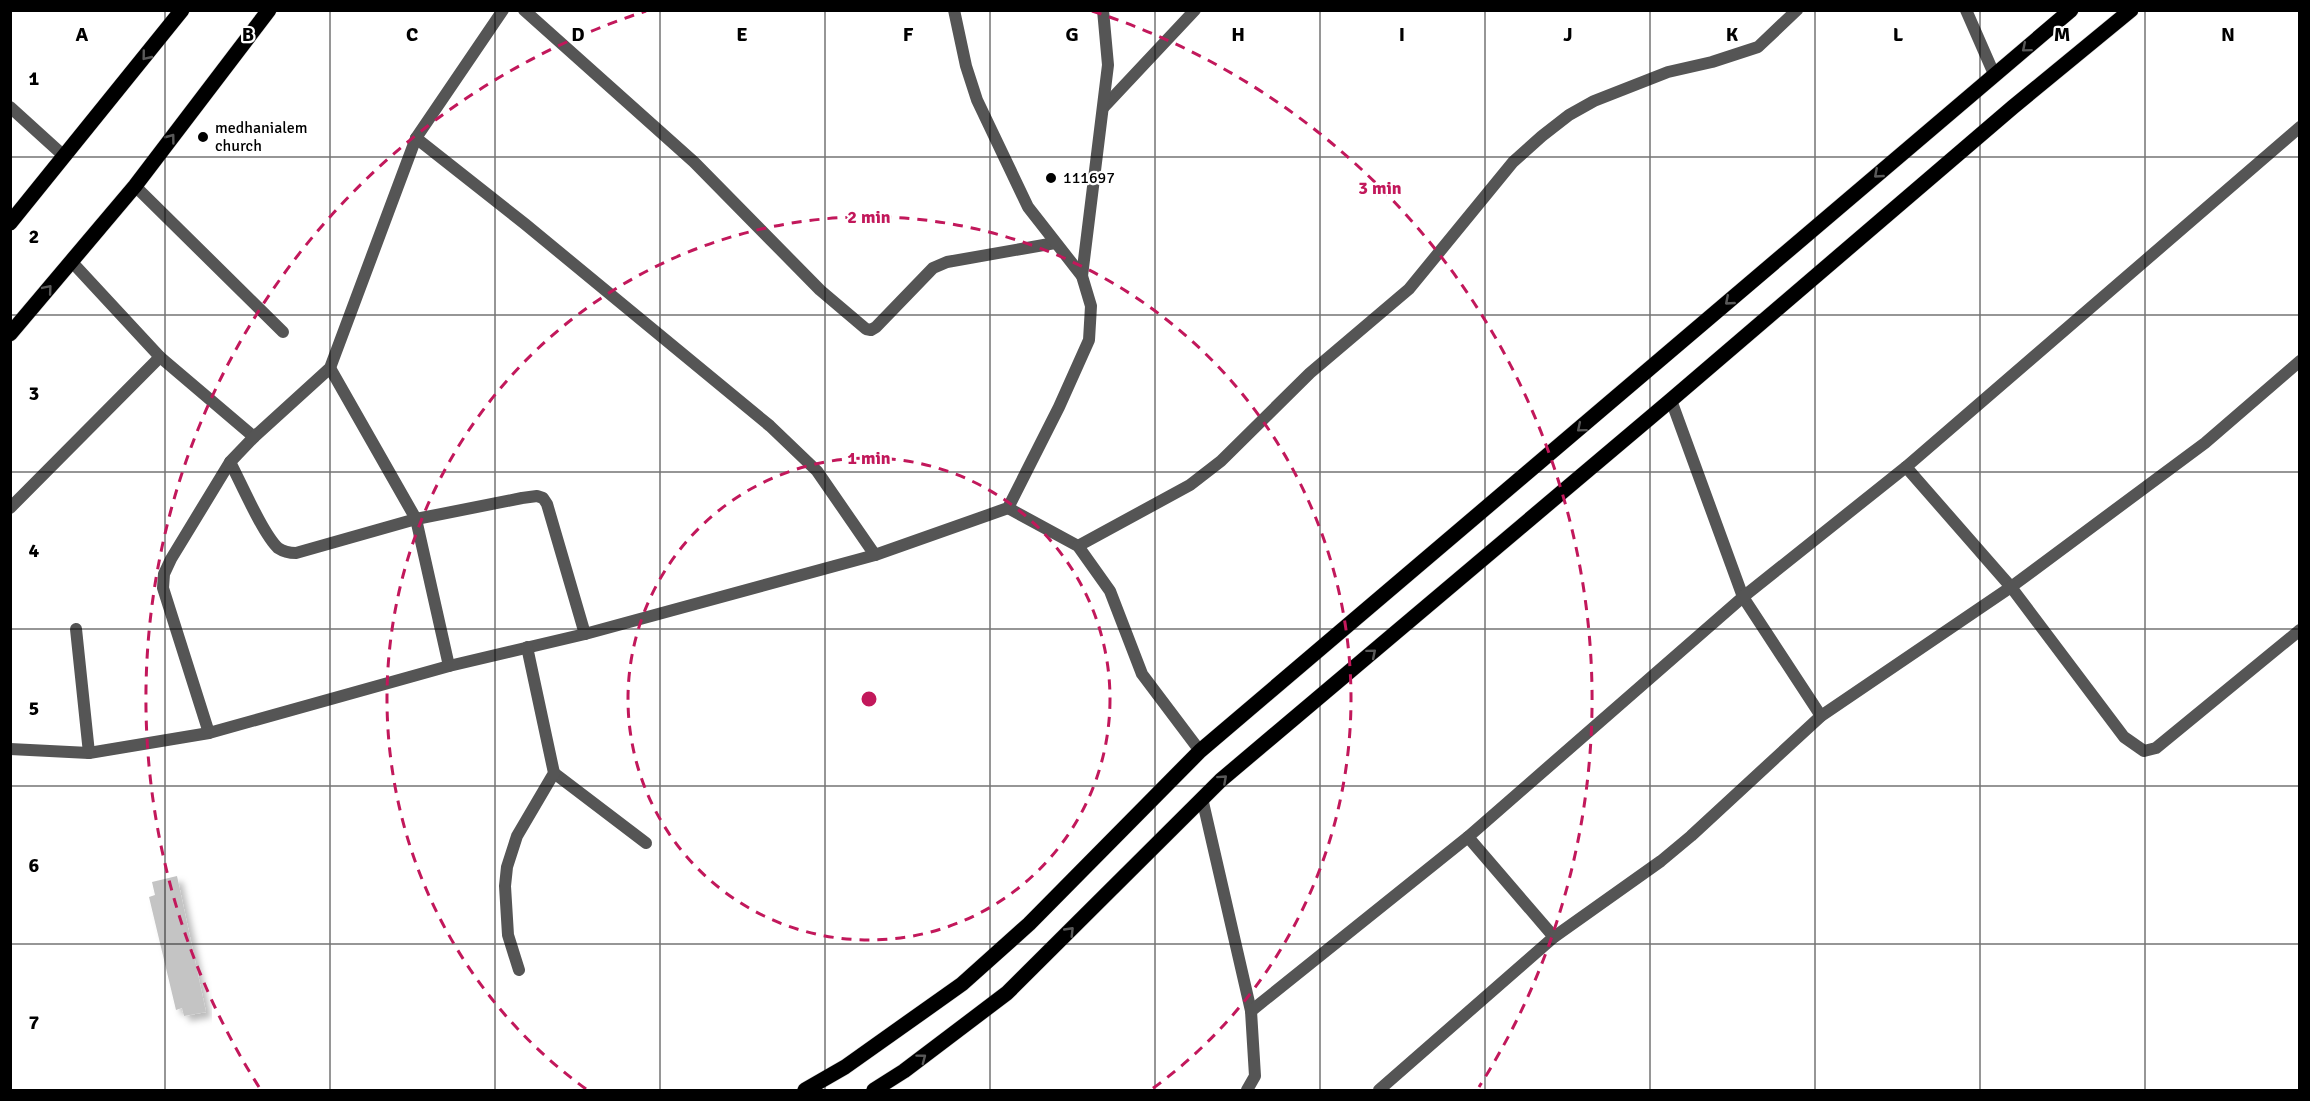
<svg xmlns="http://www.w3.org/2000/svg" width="2310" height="1101" font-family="Signika,sans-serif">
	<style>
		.building { fill: #c4c4c4; filter: url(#shadow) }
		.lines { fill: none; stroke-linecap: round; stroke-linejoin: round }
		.primary-casing { stroke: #dbdbdb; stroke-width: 16 }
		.minor { stroke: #555; stroke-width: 12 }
		.primary { stroke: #000; stroke-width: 15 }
		.oneway { stroke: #595959 }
		.grid { fill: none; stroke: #000; stroke-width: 1.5; stroke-opacity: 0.55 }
		.ring { fill: none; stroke: #c2185b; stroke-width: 3; stroke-dasharray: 10 8 }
		.poi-dot { fill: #000; stroke: #fff; stroke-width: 2 }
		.labels { text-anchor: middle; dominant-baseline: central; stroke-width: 4.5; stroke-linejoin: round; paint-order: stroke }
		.poi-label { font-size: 16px; fill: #000; stroke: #fff; text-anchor: start }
		.grid-label { font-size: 20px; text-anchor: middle; font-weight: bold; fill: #000; stroke: #fff; stroke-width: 4.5; stroke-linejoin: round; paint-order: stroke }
		.centre { fill: #c2185b; stroke: #fff; stroke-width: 3 }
		.ring-label { font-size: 18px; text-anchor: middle; font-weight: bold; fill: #c2185b; stroke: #fff; stroke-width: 4.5; stroke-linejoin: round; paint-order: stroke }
	</style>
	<defs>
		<filter id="shadow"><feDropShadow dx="5.5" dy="5.5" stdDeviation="3" flood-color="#0004"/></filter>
	</defs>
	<rect width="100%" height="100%" fill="#fff"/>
	<path class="building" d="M177,876l29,136 -22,4 -2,-8 -6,2 -27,-113 6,-2 -3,-13z"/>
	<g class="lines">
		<g class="primary-casing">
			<g id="primary">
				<path d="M10,223l172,-213"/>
				<path d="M10,334l125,-148 134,-176"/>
				<path d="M805,1090l40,-23 117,-83 67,-60 171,-173 871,-741"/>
				<path d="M874,1090l30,-19 103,-78 214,-213 450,-380 342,-293 118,-97"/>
			</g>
		</g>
		<g class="minor">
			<path d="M524,10l170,152 126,128 46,39 5,1 5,-3 57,-59 14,-6 108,-19"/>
			<path d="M1966,10l28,64"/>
			<path d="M10,107l54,49"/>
			<path d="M1103,108l92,-98"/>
			<path d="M416,138l109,86 245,202 47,45 58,84"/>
			<path d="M135,186l148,146"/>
			<path d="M71,261l89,96 94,80"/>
			<path d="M1082,276l26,-211 -5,-55"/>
			<path d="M330,368l86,151 33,147"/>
			<path d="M1671,400l72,197 78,119"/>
			<path d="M230,462c11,21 33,72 48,86 6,4 11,5 18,5l120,-34 106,-21 15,-2 6,2 4,6 38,130"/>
			<path d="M1906,467l105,120 113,150 20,14 12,-3 144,-118"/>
			<path d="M10,508l150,-151"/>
			<path d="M1008,508l70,38 32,45 32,83 58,77"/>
			<path d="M1078,546l112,-61 31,-24 89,-88 99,-84 104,-127 29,-26 27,-21 25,-14 74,-29 44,-10 46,-15 39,-37"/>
			<path d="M76,629l13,124"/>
			<path d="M209,733l-46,-145 1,-14 7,-15 59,-97 24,-25 76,-69 86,-230 87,-128"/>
			<path d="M10,749l79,4 120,-20 240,-67 136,-32 290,-79 133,-47 51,-101 30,-67 2,-34 -9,-30 -54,-69 -51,-107 -11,-34 -12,-56"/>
			<path d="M554,773l92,70"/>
			<path d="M1202,798l49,213 4,65 -8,14"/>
			<path d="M1468,837l86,100"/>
			<path d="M519,970l-11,-35 -3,-49 2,-19 10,-31 37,-63 -27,-126"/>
			<path d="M1251,1011l217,-174 275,-240 163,-130 394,-340"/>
			<path d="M1379,1090l175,-153 107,-76 30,-25 130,-120 190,-129 194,-144 95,-82"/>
		</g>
		<use href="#primary" class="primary"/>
	</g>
	<defs><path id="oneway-chevron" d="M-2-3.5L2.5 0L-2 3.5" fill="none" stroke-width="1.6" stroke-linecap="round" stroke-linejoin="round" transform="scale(1.5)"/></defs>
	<g class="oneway">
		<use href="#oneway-chevron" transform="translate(2026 48) rotate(140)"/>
		<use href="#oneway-chevron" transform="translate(146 56) rotate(129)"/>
		<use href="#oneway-chevron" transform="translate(171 138) rotate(-53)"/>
		<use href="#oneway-chevron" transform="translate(1878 174) rotate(139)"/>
		<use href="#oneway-chevron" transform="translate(48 289) rotate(-50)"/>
		<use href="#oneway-chevron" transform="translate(1729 301) rotate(139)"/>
		<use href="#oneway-chevron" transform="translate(1581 428) rotate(140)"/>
		<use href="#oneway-chevron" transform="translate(1372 653) rotate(-40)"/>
		<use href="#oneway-chevron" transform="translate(1223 779) rotate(-42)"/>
		<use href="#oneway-chevron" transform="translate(1070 931) rotate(-46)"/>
		<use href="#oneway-chevron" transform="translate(922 1058) rotate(-37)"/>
	</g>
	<path class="grid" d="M165,10v1080M330,10v1080M495,10v1080M660,10v1080M825,10v1080M990,10v1080M1155,10v1080M1320,10v1080M1485,10v1080M1650,10v1080M1815,10v1080M1980,10v1080M2145,10v1080M10,157h2290M10,315h2290M10,472h2290M10,629h2290M10,786h2290M10,944h2290"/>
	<g class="ring">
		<circle cx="869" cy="699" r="241"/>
		<path d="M586 1089A482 482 0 1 1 1152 1089"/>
		<path d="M259 1087A723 723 0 0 1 646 11M1092 11A723 723 0 0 1 1479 1087"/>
	</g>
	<g class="poi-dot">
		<circle cx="203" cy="137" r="6"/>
		<circle cx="1051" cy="178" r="6"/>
	</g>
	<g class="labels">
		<g class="poi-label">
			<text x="215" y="128">medhanialem<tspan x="215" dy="18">church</tspan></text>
			<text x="1063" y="178">111697</text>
		</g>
	</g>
	<g class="grid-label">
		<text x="82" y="41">A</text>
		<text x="248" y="41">B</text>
		<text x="412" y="41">C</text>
		<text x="578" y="41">D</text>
		<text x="742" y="41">E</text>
		<text x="908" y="41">F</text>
		<text x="1072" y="41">G</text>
		<text x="1238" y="41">H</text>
		<text x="1402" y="41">I</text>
		<text x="1568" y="41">J</text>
		<text x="1732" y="41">K</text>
		<text x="1898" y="41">L</text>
		<text x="2062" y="41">M</text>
		<text x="2228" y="41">N</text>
		<text x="34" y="85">1</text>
		<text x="34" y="243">2</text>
		<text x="34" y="400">3</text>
		<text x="34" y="557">4</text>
		<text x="34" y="715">5</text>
		<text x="34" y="872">6</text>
		<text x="34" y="1029">7</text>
	</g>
	<circle cx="869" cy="699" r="9" class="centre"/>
	<g class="ring-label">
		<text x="1380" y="194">3 min</text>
		<text x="869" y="223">2 min</text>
		<text x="869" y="464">1 min</text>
	</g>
	<rect width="2310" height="1101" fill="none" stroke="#000000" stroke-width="24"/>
</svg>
